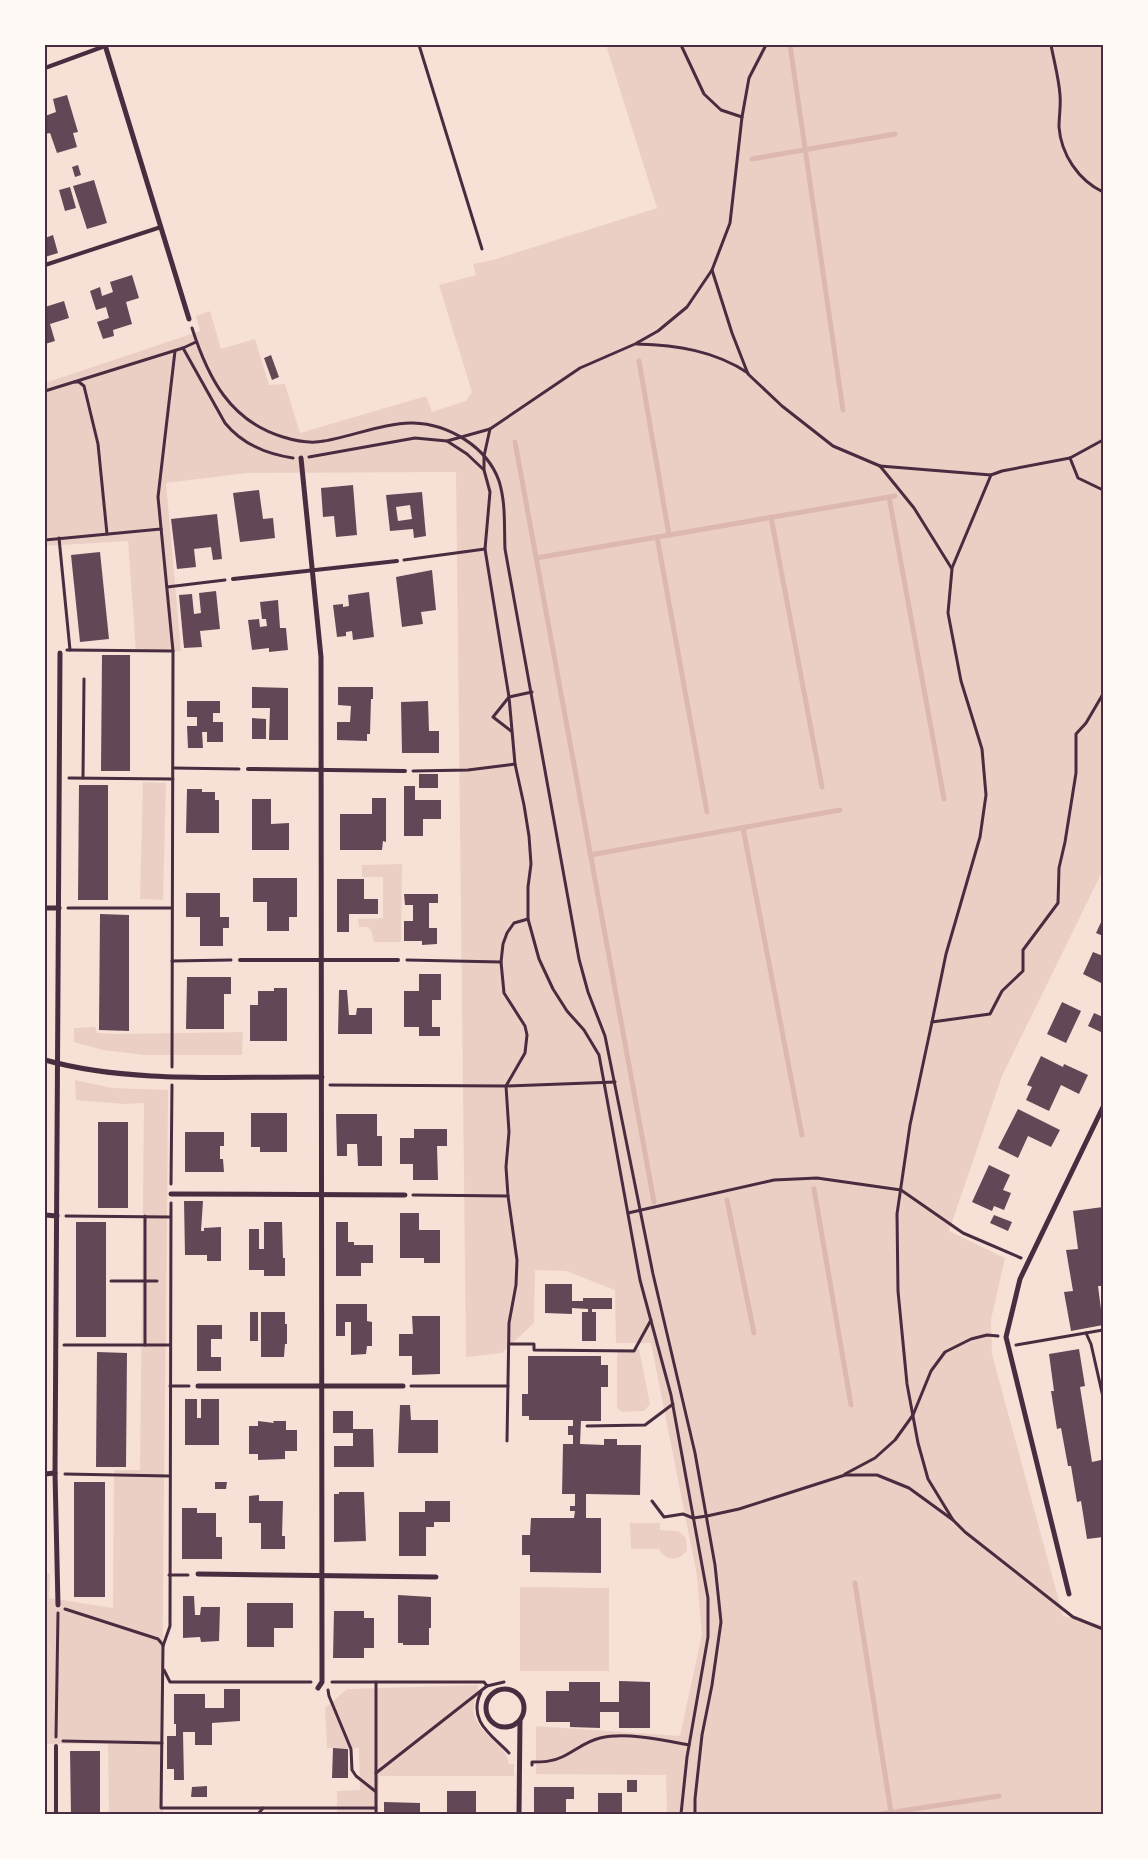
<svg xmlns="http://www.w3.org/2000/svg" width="1148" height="1859" font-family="'Titillium Web',sans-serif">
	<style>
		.green { fill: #ebcfc5 }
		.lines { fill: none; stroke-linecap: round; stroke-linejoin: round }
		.stream { stroke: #dcb8b0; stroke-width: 5 }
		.building { fill: #644757; fill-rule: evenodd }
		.path { stroke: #4a2c40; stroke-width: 3 }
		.service { stroke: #4a2c40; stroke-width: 4 }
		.minor { stroke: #4a2c40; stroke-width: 5 }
		.neatline { fill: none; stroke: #4a2c40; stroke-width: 2 }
	</style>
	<rect width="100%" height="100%" fill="#f7e1d7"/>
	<g class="green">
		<path d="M606,45h497v825l-101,206 -53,155 56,27 -14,62 1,34 71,262 40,9v189h-436l-1,-39 -130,-1v-48l144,10 22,-102 -5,-58 -46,-233h-35l-1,-53 -49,-19 -31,-1 -1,53 -32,30 -36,4 -10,-885 -209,1 -81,10 15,168 -45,1 -8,-111 -83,5v-163l155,-52 -4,-15 14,-5 11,38 34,-10 14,46 16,-1 15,49 126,-37 6,16 34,-11 6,-9 -33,-107 37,-10 -3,-11 20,-4 164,-52z"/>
		<path d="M143,782l23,1 -3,117 -23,-1z"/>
		<path d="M402,864l-1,78h-27l-3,-12 -3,-3h-9l-1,-8 25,-1v-41h-21v-12z"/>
		<path d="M95,1027l2,6 20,1 126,-2 -1,23h-97l-42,-5 -29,-8v-14z"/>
		<path d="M75,1080l37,8 56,2c-1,241 -7,483 -5,724h-54l-1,-70h-63v-171l5,1 -1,24 64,10 1,-138h26l4,-367 -20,1 -48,-4z"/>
		<path d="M617,1349h22l11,55 -6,7 -22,1 -5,-4z"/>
		<path d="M630,1523h30v7l18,1 8,7 1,12c-8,12 -22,11 -28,-1h-28z"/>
		<path d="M520,1587l89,1v83h-89z"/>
		<path d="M478,1685c0,10 -6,17 -4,28 4,22 32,29 35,51h5v12h-135l-1,38h-41v-23l23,-1 -1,-42h-32l-2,-40 22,-19z"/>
	</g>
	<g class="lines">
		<g class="stream">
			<path d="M790,45l53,365"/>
			<path d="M752,159l143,-25"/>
			<path d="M639,361l30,174"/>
			<path d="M515,442l139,760"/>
			<path d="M889,497l55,302"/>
			<path d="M771,517l51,270"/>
			<path d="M657,537l50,275"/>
			<path d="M536,558l359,-62"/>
			<path d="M743,828l59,307"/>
			<path d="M590,855l250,-45"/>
			<path d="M814,1189l37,216"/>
			<path d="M727,1200l27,133"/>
			<path d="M855,1583l36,229"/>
			<path d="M881,1814l118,-18"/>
		</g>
	</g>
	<g class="building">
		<path d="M67,95l11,37 -5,1 4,14 -20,6 -7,-20 -5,1v-18l11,-4 -3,-13z"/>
		<path d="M78,165l3,10 -6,2 -3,-10z"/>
		<path d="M94,180l13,43 -20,6 -14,-43z"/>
		<path d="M70,187l6,21 -11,3 -6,-21z"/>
		<path d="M53,235l5,18 -13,4v-19z"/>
		<path d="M132,275l7,23 -13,4 6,22 -19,6 1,6 -11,3 -6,-17 12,-4 -3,-11 -10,3 -6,-19 10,-4 2,9 11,-4 -3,-10z"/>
		<path d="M64,301l5,17 -19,6 5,17 -10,3v-37z"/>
		<path d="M271,355l8,22 -7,3 -8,-22z"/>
		<path d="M353,485l4,50 -21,2 -2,-21 -11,1 -2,-29z"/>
		<path d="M259,490l4,29 10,-1 2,20 -35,4 -7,-49z"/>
		<path d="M422,492l4,44 -12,2 -1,-9 -23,2 -4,-36zM410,505l2,14 -14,2 -2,-14z"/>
		<path d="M217,514l5,45 -9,1 -2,-13 -17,2 2,18 -19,2 -6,-50z"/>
		<path d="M100,552l9,87 -29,3 -9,-87z"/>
		<path d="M432,570l4,40 -15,2 2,12 -21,3 -6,-50z"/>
		<path d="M216,591l4,38 -20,2 2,16 -18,1 -5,-53 13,-1 2,20 7,-1 -2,-20z"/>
		<path d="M369,592l5,45 -21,3 -1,-9 -6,1v4l-9,1 -4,-32 10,-1v3l6,-1 -1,-11z"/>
		<path d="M278,600l2,28h6l2,22 -19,2v-4l-17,2 -4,-30 11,-1 1,8 7,-1 -1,-7h-4l-2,-17z"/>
		<path d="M102,655h28v116h-29z"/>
		<path d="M252,687l36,1v52h-19l1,-32h-18z"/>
		<path d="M338,687h35v12h-2l-1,35h-3v7l-30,-1v-18h13l1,-16 -13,-1z"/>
		<path d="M187,701h33v12h-7v9h10v20h-16v-10h-5l1,16h-15l-1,-22h10v-9h-10z"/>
		<path d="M428,701l1,30h10v22h-37l-1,-51z"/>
		<path d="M252,718l14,1v20h-14z"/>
		<rect x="419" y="774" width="19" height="14"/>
		<path d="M79,785h29v115h-30z"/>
		<path d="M404,786h11v14h26v19h-18v17h-19z"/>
		<path d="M187,789h15v3h13v8h4v33h-33z"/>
		<path d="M372,798h14v44l-3,-1 -1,9h-42v-36h32z"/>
		<path d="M252,799h19v25l18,-1v27h-37z"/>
		<path d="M253,878h44v39h-8v14h-22v-29h-14z"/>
		<path d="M337,879h27v20h14v15h-29v18h-12z"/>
		<path d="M186,893h34v24h9v11h-6v18h-23v-29h-14z"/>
		<path d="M404,894h34v9h-9v25h8v16l-15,1v-4h-18v-20h9v-16h-8z"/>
		<path d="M100,914l29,1v116l-30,-1z"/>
		<path d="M1103,918v18l-7,-3z"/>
		<path d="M1093,952l10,4v28l-20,-10z"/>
		<path d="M419,974h22v26h-9v27h8v9h-21v-9h-15v-36h15z"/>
		<path d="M187,977h44v17h-7v35h-38z"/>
		<path d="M274,988h13v53h-37v-36h8v-14h16z"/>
		<path d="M339,990h8l2,25h7l1,-7h15v26h-34z"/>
		<path d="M1062,1002l19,9 -15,32 -19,-9z"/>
		<path d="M1094,1013l9,4v16l-15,-7z"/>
		<path d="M1041,1056l22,11 1,-3 24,11 -9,19 -18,-9 -12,26 -23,-11 6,-13 -5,-2z"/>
		<path d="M1018,1109l42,21 -9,17 -23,-11 -10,22 -20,-10z"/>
		<path d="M251,1113h36v39h-27v-5h-9z"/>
		<path d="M336,1114h41v22h5v30h-24l-1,-22h-10v12h-10z"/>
		<rect x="98" y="1122" width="30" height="86"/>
		<path d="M414,1129h33v17h-10l1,34h-25v-16h-13v-26h14z"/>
		<path d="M185,1132h39v14h-4v13h3l1,13h-39z"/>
		<path d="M989,1165l21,10 -7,15 8,3 -7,17 -10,-4 -2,5 -20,-9z"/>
		<path d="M184,1201h19l-2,30h3v-3l17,-1v34h-14v-6h-22z"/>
		<path d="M1103,1207v42h-1l1,37h-5l5,39 -32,6 -7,-39 9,-1 -7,-41 12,-1 -5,-38z"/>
		<path d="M400,1213h19v17h21v33h-16v-5h-24z"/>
		<path d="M994,1215l18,7 -4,9 -18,-8z"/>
		<rect x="76" y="1222" width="30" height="115"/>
		<path d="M264,1222h18l1,36h2v18h-21v-6h-15v-41h10v20h5z"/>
		<path d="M336,1222h12v20h6v3h19v18h-12v13h-25z"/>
		<path d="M545,1284h27v17h11v-3h29v11h-20v3h4v29h-14v-29h6v-3l-16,-1v6l-27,-1z"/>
		<path d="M336,1304h31v17l5,1v24h-5l-1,8 -15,1v-33h-6v14h-9z"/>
		<rect x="250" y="1312" width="8" height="29"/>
		<path d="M261,1312h24v12h2v20h-2l-1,13h-23z"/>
		<path d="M412,1316h28v58l-28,1v-19h-13v-22h14z"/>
		<path d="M197,1325h25v14h-11v18h10v14h-24z"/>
		<path d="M1079,1349l6,37 -5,1 12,75 9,-2 2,12v65l-16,2 -6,-38 -4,1 -6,-36h-3l-7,-38 -4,1 -6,-38h3l-5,-37z"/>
		<path d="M97,1352l30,1 -1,114h-30z"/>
		<path d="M528,1356h73v9h7v22h-7v34h-20l-1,23 24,1v-6h13v6h24l-1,50 -54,-1v24h15v55l-71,-1v-17h-8v-20h8l1,-17h43l1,-7h-5v-5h5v-12h-13l1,-50h10v-9h-5v-9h5v-6h-44v-4h-7v-22h6z"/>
		<path d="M185,1399h12v19h4v-19h18v46h-34z"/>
		<path d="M400,1405h10l1,15h27v33h-40z"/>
		<path d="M333,1411h20v18h20l1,38h-40v-21h19v-13h-20z"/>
		<path d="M258,1421l16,2 -1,-2h13v9h11v21h-12v8l-27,1v-6h-9v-28h9z"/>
		<rect x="74" y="1482" width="31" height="115"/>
		<path d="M215,1482h12l-1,7h-11z"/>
		<path d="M339,1492h25l2,49 -32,1v-48h5z"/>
		<path d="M259,1495v6h24l-1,35h3v13h-24v-26h-12v-27z"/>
		<path d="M425,1501h25v21h-16v5h-8v29h-27v-44h26z"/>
		<path d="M182,1508h15v5h19v24h6v22h-40z"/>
		<path d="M398,1595l33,2v31h-2v17h-26v-2h-5z"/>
		<path d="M183,1596h11l1,19h5l1,-8h19l-1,34 -18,1 -1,-5 -17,1z"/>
		<path d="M247,1603h46v25h-19v19h-27z"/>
		<path d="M334,1611h30v7h10v30h-10v10h-31z"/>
		<path d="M619,1681l31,1v46h-31v-16h-19v16l-30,-1v-5h-24v-31h23v-9h31v20h19z"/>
		<path d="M224,1689h16v32l-28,2v22h-17v-13h-12l1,48h-10v-11h-7v-33h9v-12h-2v-30h31v14h19z"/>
		<path d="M333,1748l15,1v29h-16z"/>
		<path d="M70,1751h30v63h-29z"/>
		<rect x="627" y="1780" width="10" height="12"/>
		<path d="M207,1786v11h-16l1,-10z"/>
		<path d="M534,1787h40v12h-8v15h-32z"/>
		<rect x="447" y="1791" width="29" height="23"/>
		<rect x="598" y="1793" width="24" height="21"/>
		<path d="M384,1802l36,1v11h-36z"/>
	</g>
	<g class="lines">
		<g class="path">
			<path d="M419,45l63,204"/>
			<path d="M681,45l23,49 17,16 21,7"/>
			<path d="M1051,45c3,16 8,34 9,50 1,11 -1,21 -1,32 2,27 19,53 44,65"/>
			<path d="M712,270l20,63 16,41 34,32 51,40 47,20 34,42 38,61 -4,44 13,68 21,68 4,46 -6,42 -34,117 -14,68 -22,103 -13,89 1,77 9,93 11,59 10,36 25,41"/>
			<path d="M192,328c16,50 38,93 91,109 13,4 27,7 41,4 25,-4 64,-19 89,-18 36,1 74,24 86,58 7,22 5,46 6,68l74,410 9,33 17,44 48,238 42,179 20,112 6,57 -9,63 -10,50 -7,64v15"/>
			<path d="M637,344c40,1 78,7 111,29"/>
			<path d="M183,348l42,75c17,21 41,31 68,35"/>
			<path d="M75,382h4l5,4 14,58 9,90"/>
			<path d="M45,391l138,-43 13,-6"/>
			<path d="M447,441l43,-12 90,-61 55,-24 23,-13 29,-24 25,-37 18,-47 12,-106 7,-39 17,-33"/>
			<path d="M309,457l106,-19 32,3 20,13 17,16 6,22 -5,57 24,148 6,67 9,41 5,31 2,28 -3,23v32l11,40 14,30 14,22 17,19 15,25 41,225 31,115 37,203v39l-21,120 -6,57"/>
			<path d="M1070,458l8,20 25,12"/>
			<path d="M880,466l111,9"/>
			<path d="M484,469v-13l6,-27"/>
			<path d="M59,538l11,112"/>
			<path d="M45,540l116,-11"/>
			<path d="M404,560l81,-11"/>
			<path d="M952,568l39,-93 11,-4 68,-13 33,-18"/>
			<path d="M167,587l58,-7"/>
			<path d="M67,650l106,1"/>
			<path d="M511,731l-18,-14 16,-20 23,-5"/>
			<path d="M173,768l66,1"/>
			<path d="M413,771l55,-1 47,-6"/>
			<path d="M69,778l104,1"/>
			<path d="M83,778l1,-99"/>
			<path d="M68,908h104"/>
			<path d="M407,960l94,2"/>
			<path d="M172,961l59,-1"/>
			<path d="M932,1022l58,-8 12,-23 21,-20v-21l35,-47 1,-35 6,-26 11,-69v-39l10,-11 17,-29"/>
			<path d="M172,1067l1,-416 -15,-154 17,-146"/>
			<path d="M330,1085l176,1 109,-4"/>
			<path d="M171,1184l1,-99"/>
			<path d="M413,1195l95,1"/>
			<path d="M628,1213l146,-33 43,-2 84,12 62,43 58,25"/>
			<path d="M66,1216l104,1"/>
			<path d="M111,1281h46"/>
			<path d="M1086,1333l5,11 12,53"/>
			<path d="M509,1344h25v6l100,1 17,-31"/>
			<path d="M64,1345h106"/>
			<path d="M145,1345v-129"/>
			<path d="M1016,1345l87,-15"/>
			<path d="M170,1386h19"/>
			<path d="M411,1386h97"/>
			<path d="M587,1426l58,-1 28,-21"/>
			<path d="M507,1441l2,-118 7,-38 1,-25 -9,-64 -2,-29 3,-35 -3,-46 19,-33 2,-18 -2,-9 -21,-33 -3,-31 2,-18 4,-11 7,-10 14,-4"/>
			<path d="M65,1474l104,2"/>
			<path d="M845,1474l30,-16 20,-18 18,-25 18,-44 14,-19 26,-13 16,-4 11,1"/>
			<path d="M652,1501l12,16 19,-3 10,4 14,-2 32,-7 106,-34h32l32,13 44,32 12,12 108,85 30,12"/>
			<path d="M169,1575h19"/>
			<path d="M65,1609l93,30 5,6 -2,163h215"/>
			<path d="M163,1646l7,-20 1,-423"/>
			<path d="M164,1670l6,12h141"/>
			<path d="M332,1682h152l3,4 17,-4"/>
			<path d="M328,1690l1,6 22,53 1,21 4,6 19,15"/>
			<path d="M481,1692c-14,29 11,43 28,61"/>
			<path d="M56,1737l2,-124"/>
			<path d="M63,1741l99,2"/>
			<path d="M532,1765v-3c10,0 20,0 30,-5 13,-6 24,-16 38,-19 26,-6 63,2 89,7"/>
			<path d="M376,1773l111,-87"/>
			<path d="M258,1814l5,-6"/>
			<path d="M376,1814v-132"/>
		</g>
		<g class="service">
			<path d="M45,68l60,-22"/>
			<path d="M45,265l116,-38"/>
			<path d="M233,579l164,-18"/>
			<path d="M248,769l157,2"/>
			<path d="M240,960h158"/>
			<path d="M56,1814v-68"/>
		</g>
		<g class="minor">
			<path d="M105,45l84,274"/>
			<path d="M301,458l20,199 1,1025 -4,6"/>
			<path d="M45,908h14"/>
			<path d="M45,1060c85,24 189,16 277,17"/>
			<path d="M171,1194l234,1"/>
			<path d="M45,1215l12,1"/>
			<path d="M198,1386h205"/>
			<path d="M45,1474l10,-1"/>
			<path d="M198,1574l238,3"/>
			<path d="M1069,1594l-63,-257 14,-58 83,-172"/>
			<path d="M58,1605l-3,-132 5,-820"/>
			<circle cx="505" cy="1708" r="19"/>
			<path d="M519,1814l1,-93"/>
		</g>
	</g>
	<rect width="1148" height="1859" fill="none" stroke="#fffaf5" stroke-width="92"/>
	<rect x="46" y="46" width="1056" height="1767" class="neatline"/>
</svg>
